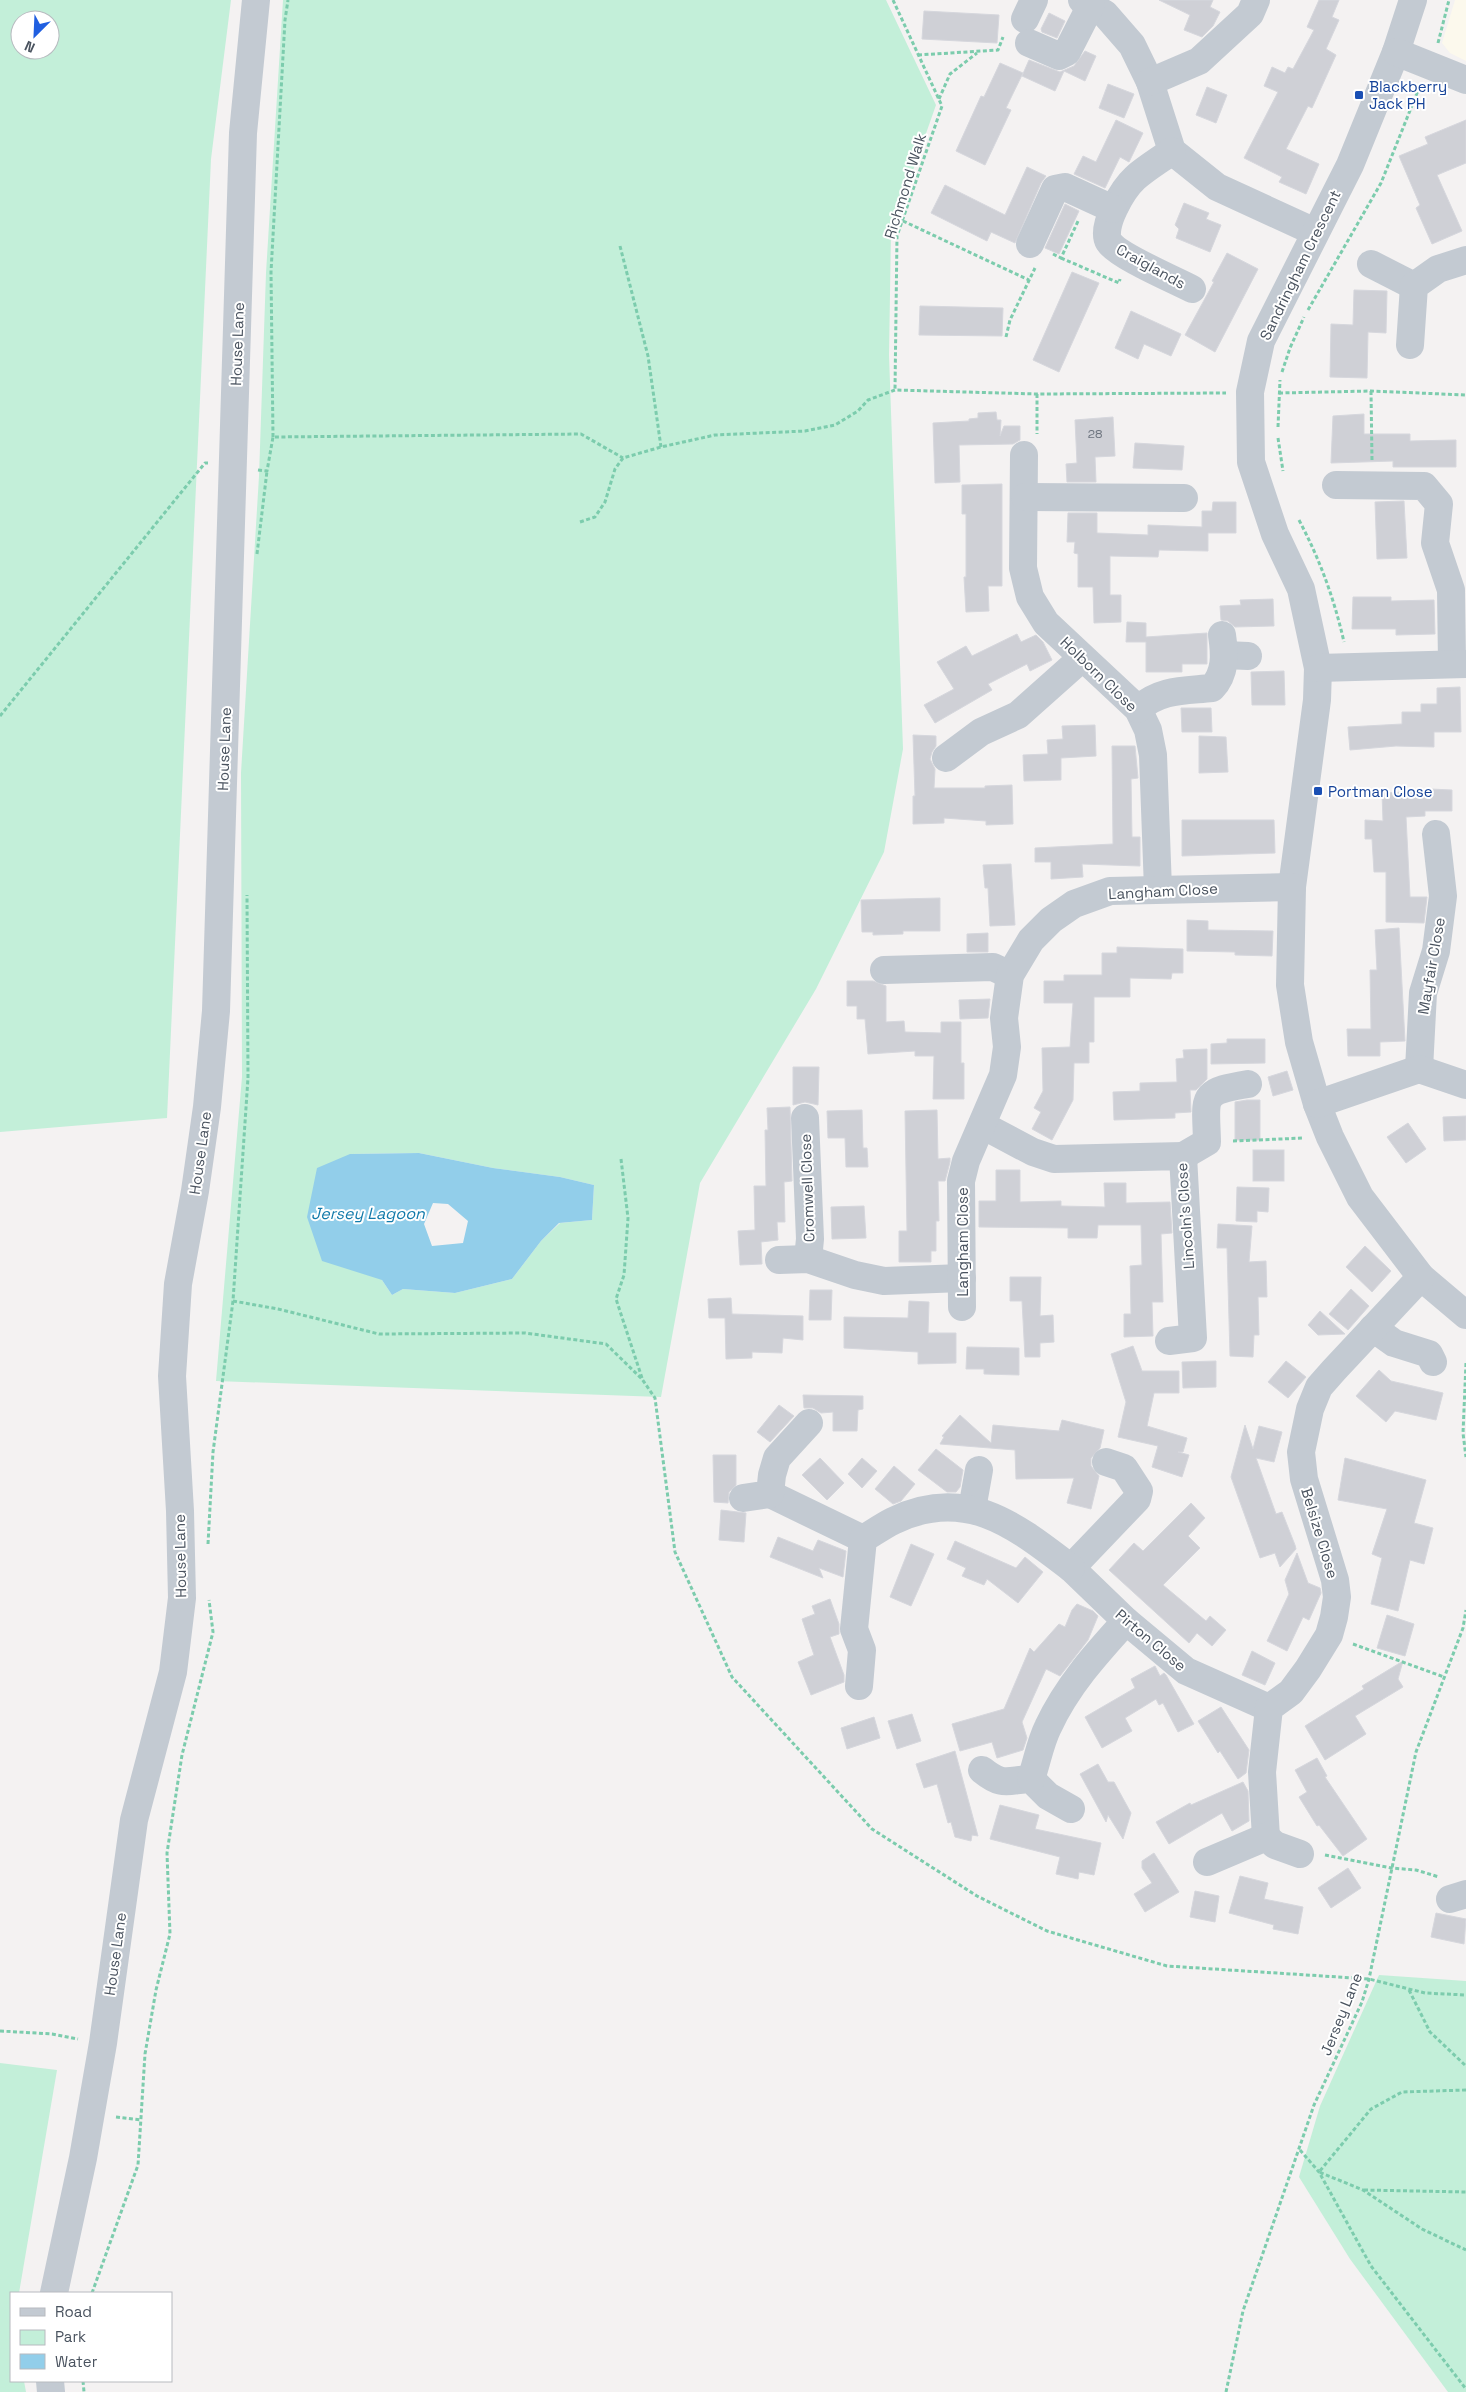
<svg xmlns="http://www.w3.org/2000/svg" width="1466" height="2392" font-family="'Space Grotesk',sans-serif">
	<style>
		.commercial { fill: #fcf9ed }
		.green { fill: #c3efd9; fill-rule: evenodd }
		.water { fill: #92ceea; fill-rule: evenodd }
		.building { fill: #cfd0d6; stroke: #d6d7dd }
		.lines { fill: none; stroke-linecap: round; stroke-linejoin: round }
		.path { stroke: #7cccad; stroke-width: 3; stroke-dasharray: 4 2.5; stroke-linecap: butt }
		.minor { stroke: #c3cad2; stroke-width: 28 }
		.transit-dot { fill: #1a4fb4; stroke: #fff; stroke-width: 2 }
		.labels { text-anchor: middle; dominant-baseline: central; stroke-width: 4; stroke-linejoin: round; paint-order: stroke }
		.number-label { font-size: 12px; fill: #6b727d }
		.transit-label { font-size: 15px; fill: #164399; stroke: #fff; text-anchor: start }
		.street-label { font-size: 15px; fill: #4a535f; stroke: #fff }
		.water-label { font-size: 16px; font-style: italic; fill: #117aaa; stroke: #fff }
	</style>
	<rect width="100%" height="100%" fill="#f4f2f2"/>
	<path class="commercial" d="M1455,0h11v61l-16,-8 -8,-10z"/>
	<g class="green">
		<path d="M0,0h231l-20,159 -44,959 -167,14zM20,20h30v30h-30z"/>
		<path d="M283,0h603l50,105 -45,128 -2,122 14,394 -19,103 -68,137 -116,194 -39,214 -445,-16 26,-304 -1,-304 18,-297 7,-203zM419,1153l74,15 67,9 34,8 -2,35 -32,3 -19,18 -29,38 -57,14 -52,-4 -11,6 -10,-15 -32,-126z"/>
		<path d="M1379,1975l87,6v411h-18l-98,-133 -51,-82 21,-71z"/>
		<path d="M0,2063l57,7 -38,223h-8v88h13l2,11h-26z"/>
	</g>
	<path class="water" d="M419,1153l74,15 67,9 34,8 -2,35 -33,3 -18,18 -29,38 -57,14 -52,-4 -11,6 -10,-15 -60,-19 -15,-44 10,-49 33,-14zM433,1203l15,1 20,17 -5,22 -31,3 -8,-22z"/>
	<g class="building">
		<path d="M1159,0h54l-3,7 10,5 -7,14 -11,11 -18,-7 6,-15z"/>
		<path d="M1319,0h20l-7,17 7,3 -13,29 10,6 -24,53 -4,-2 -22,43 33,15 -13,30 -27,-12 3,-5 -38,-19 34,-66 -14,-6 8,-19 13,6 3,-6 5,2 21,-39 -7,-3z"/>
		<path d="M924,11l75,4 -2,28 -75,-4z"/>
		<path d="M1049,13l16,8 -8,17 -15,-6 -1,-3z"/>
		<path d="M1085,51l11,5 -11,25 -21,-10 -9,20 -33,-15 7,-16 31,12 14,-6z"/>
		<path d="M1000,63l23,10 -17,35 5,2 -26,55 -29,-14 25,-55 3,1z"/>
		<path d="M1108,84l26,10 -10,24 -25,-10z"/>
		<path d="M1207,87l20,8 -11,28 -20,-8z"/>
		<path d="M1116,120l27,13 -14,29 -9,-5 -15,31 -31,-14 9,-18 13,6z"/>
		<path d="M1466,120v43l-29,12 25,56 -30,13 -16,-36 4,-3 -21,-49 29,-12 -3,-7z"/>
		<path d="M1027,167l19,9 -5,7 -26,60 -24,-11 -4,9 -56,-28 14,-28 60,30z"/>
		<path d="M1184,203l25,10 -3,6 15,6 -11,27 -34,-14 3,-9 -4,-4z"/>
		<path d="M1065,204l14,7 -20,43 -14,-6z"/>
		<path d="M1227,253l31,16 -43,83 -30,-17 29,-53 -2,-1z"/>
		<path d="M1072,272l27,11 -40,89 -26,-12z"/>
		<path d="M1354,290l33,1 -1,42 -18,-1 -1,46 -37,-1 1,-53 22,1z"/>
		<path d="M920,306l83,2 -1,28 -83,-1z"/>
		<path d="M1131,311l50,23 -10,22 -27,-12 -6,15 -23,-11z"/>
		<path d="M996,412l1,8h4l-1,16 4,-10h16v14l-7,4 -54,1 1,37 -25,1 -2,-60 36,-2v-2l9,-1v-5z"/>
		<path d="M1364,414v20h46v7l46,-1v27h-63v-6l-62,2 2,-47z"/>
		<path d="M1113,417l2,39 -20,1 1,25h-29l-1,-18 11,-1 -2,-43z"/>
		<path d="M1135,443l49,3 -2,24 -49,-2z"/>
		<path d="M1002,484v102h-14l1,25 -23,1 -2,-35h2v-63h-4v-29z"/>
		<path d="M1404,501l3,57 -30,1 -2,-57z"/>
		<path d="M1213,502h23v31h-28v18l-49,-1 -1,7 -48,-1v39h11v27l-27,1 -1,-36h-15v-33l-4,-1 1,-11h-8l1,-29h29v20l51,2v-10l54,2v-16h10z"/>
		<path d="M1353,597h38v4l43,-1 1,34 -39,1v-6h-44z"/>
		<path d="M1273,599l1,27 -39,1 -7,-6 -7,-1 -1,-14 21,-1 -1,-5z"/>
		<path d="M1127,622l19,1v14l61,-4v31h-25v8h-36v-30h-20z"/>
		<path d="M1017,634l4,8 15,-7 7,7 9,18 -22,11 -3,-7 -39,20 4,6 -57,33 -11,-18 30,-16 -17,-27 29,-16 6,10z"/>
		<path d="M1284,671l1,34h-33l-1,-33z"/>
		<path d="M1460,687l1,45h-27v15l-38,-1 -46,4 -2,-23 54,-3v-12h19v-8h16v-16z"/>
		<path d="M1181,708h30l1,24h-30z"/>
		<path d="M1095,725l1,31 -35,2v22l-37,1 -1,-26 25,-1 -1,-14 16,-1 -1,-13z"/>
		<path d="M913,735l23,1v10l-4,6 -2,7 5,10 -1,19h51v-2l27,-1 1,39 -27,1v-4l-42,-3v5l-31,1v-28h2z"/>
		<path d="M1199,736l27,1 2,35 -29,1z"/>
		<path d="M1112,746h23l3,32 -7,1 1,58h8v29l-58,-2 1,13 -32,2v-17h-16v-14l78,-4z"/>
		<path d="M1430,789l22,1v21h-27v5l-19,1 4,80h17l-3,26 -38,-1v-50h-12l-2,-33h-7v-19l18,1 -1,-28 48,-2z"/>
		<path d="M1182,820h92l1,33 -93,3z"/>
		<path d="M1011,864l4,61 -25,1 -2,-38h-3l-2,-23z"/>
		<path d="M940,898v33h-37v3l-30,1v-3h-11l-1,-32z"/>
		<path d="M1187,920l21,1v9l65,1 -1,25 -37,-1v-3l-48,-1z"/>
		<path d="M1399,928l6,113 -25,1v14h-32l-1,-27h24l-1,-59h7l-2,-40z"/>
		<path d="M988,933v19h-21v-18z"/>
		<path d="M1117,947l66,2v24h-11l-1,6 -41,-1v19h-36v45h-5v21h-15l-1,37 -21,40 -20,-11 9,-17 -7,-4 9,-17 -1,-43 28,-1 3,-44h-29v-22h20v-6h38v-22h15z"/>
		<path d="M847,981h26l13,5v36l18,-1 1,11 36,1v-11h20v41h3v36h-31l1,-43h-19v-5l-47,3 -3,-35h-8v-13h-10z"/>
		<path d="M990,999l-2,19 -28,1 -1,-19z"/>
		<path d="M1227,1039h38v24l-54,1v-20l16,-1z"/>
		<path d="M1207,1049v30l-11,11h-6l1,22 -16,1v5l-61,2 -1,-28 27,-1v-8l37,-1 -1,-23 8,-1 -1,-8z"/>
		<path d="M793,1067h26l-1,38 -13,-3 -12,3z"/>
		<path d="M1287,1071l6,19 -20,6 -5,-19z"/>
		<path d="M1247,1100h13v40h-25v-38z"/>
		<path d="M790,1107l2,74 -8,1 1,40h-8l1,18 -17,2 1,22 -22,1 -2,-34 17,-1 -1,-44h12l-1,-56h3l-1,-22z"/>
		<path d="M862,1110l1,38h4l1,19h-22l-1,-29h-17l-1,-27z"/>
		<path d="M937,1110l1,49 12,-1v4l-5,19h-7l1,40h-3v30h-5v11h-32v-31h8l-2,-120z"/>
		<path d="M1466,1116v24l-22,1 -1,-24z"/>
		<path d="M1408,1123l18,26 -20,14 -19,-26z"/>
		<rect x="1253" y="1150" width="31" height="31"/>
		<path d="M996,1170h24v32l41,-1v5l44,1 -1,-24h22v20l44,-1 2,31 -11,1 2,68h-11l1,34 -29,1v-23h7l-1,-48 12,-1 -1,-40h-43l-1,13h-29v-10l-89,-1v-26h17z"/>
		<path d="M1237,1187l32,1 -1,24 -11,-1v11l-21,-1z"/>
		<path d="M864,1206l2,32 -34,1 -1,-32z"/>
		<path d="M1218,1224l34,2 -3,36 17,-1 1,36h-9l1,38h-5l-1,22 -23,-1 -3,-108h-10z"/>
		<path d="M1365,1246l26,25 -19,21 -26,-25z"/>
		<path d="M1010,1277h31l-1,39 13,-1 1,27 -14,1v14h-15l-3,-56h-12z"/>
		<path d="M1351,1289l18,17 -21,24 -19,-16z"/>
		<path d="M810,1290h22l-1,30h-22z"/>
		<path d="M731,1298l1,16 71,2v24l-20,-2 -1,15 -30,-1v6l-26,1 -1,-41h-16l-1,-19z"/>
		<path d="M909,1301l20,1 -1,31h28v30l-38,1v-12l-74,-4v-31l64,1z"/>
		<path d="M1320,1311l25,23 -27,1 -10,-10z"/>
		<path d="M1133,1346l9,25h37v22h-25l-7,33 40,12 -4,14h-5l11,3 -7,22 -30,-10 6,-21 -40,-9 8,-35 -15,-48z"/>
		<path d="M967,1347l52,1v27l-35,-1v-5h-18z"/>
		<path d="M1216,1361v26l-33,1 -1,-26z"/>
		<path d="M1286,1361l20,16 -18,21 -20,-16z"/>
		<path d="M1379,1370l12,11 52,12 -7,27 -41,-9 -9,11 -30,-26z"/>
		<path d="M803,1395l60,1v13l-5,1 -1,21h-24v-19l-12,1 -8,-5h-9z"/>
		<path d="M779,1405l15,11 -24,26 -13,-10z"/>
		<path d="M960,1415l31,28 2,-18 66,6 3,-11 42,10 -4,18 -9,10v8l8,10 -8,33 -24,-6 7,-25 -58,1 -1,-29 -75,-6 4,-7 -2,-1z"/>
		<path d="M1245,1425l8,24 6,-23 23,6 -8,30 -18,-4 20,56 6,-2 13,33 1,4 -16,18 -5,-14 -15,5 -29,-81z"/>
		<path d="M936,1449l27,21 -3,17 -4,5h-9l-29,-22z"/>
		<path d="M713,1455h23v30l-7,7 -1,11 -14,-1z"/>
		<path d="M820,1458l24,25 -17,17 -25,-25z"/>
		<path d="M862,1458l15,13 -15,17 -14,-14z"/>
		<path d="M1345,1458l81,22 -12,43 19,5 -9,36 -14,-4 -12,51 -27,-7 11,-46 -10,-4 15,-45 -49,-9z"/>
		<path d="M894,1466l21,18 -14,17 -8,3 -18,-15z"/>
		<path d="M1191,1503l14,15 -17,18 12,12 -37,37 43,36 4,-5 16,14 -14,16 -15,-13 -8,10 -80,-73 25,-27 9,8z"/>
		<path d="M721,1510l25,3 -2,29 -25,-2z"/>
		<path d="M778,1537l35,14 5,-11 28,11 -3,26 -24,-9 4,10 -53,-21z"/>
		<path d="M955,1541l61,27 9,-11 18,15 -25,31 -31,-24 -3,6 -22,-9 4,-8 -19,-9z"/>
		<path d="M911,1544l23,10 -23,52 -21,-9z"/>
		<path d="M1297,1553l11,30 12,5 1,5 -12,27 -6,-3 -16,34 -20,-10 22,-47 -4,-14z"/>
		<path d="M830,1599l9,25v10l-9,3 14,38v7l-33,13 -13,-33 16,-7 -12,-36 13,-5 -3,-8z"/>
		<path d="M1077,1604l16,7 5,5 -10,24 -28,36 -14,-7 -24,53 5,16 -4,12 -26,8 -5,-16 -32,9 -8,-27 52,-15 26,-61 4,4 25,-28 6,3 7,-17z"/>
		<path d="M1387,1615l27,9 -9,32 -28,-8z"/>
		<path d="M1252,1651l23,12 -10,22 -23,-10z"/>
		<path d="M1403,1661l-5,18 5,8 -48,29 11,18 -41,26 -20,-34 59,-37 -2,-3z"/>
		<path d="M1155,1666l5,10 4,-3 2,2 28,49 -16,8 -15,-29 -4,2 -3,-6 -31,19 7,13 -30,17 -17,-31 50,-29 -4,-9z"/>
		<path d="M1221,1707l28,43 -3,23 -8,6 -18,-28 -2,2 -20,-32z"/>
		<path d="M912,1714l9,27 -24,8 -9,-28z"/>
		<path d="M874,1717l6,21 -33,11 -6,-21z"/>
		<path d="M955,1751l23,85 -6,-1 -1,6 -16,-4 -4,-15 -3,1 -11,-39 -13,4 -8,-24z"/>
		<path d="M1317,1758l10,18 -2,1 42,62 -24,17 -24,-31 -2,1 -18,-29 8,-5 -12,-22z"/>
		<path d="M1098,1764l10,18h6l17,31 -8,26 -15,-24 -2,7 -26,-48z"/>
		<path d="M1243,1782l5,9 1,30 -17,10 -10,-18 -53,31 -13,-22 34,-19 1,2z"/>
		<path d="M1000,1805l39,10 -4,14 66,14 -7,32 -15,-3 -1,7 -22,-5 4,-17 -70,-18z"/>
		<path d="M1154,1853l25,39 -34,20 -11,-18 18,-11 -10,-15v-7z"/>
		<path d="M1348,1868l13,20 -30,20 -13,-20z"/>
		<path d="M1240,1876l28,7 -4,16 39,8 -5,27 -25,-5 1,-4 -45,-12z"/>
		<path d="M1195,1891l24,5 -4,26 -25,-5z"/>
		<path d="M1436,1913l30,6 -2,25 -33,-7z"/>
	</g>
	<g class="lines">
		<g class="path">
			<path d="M893,0l49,106 -45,130 -2,154"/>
			<path d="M1438,43l11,-43"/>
			<path d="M918,55l80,-5 5,-13"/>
			<path d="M939,99l11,-25 27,-21"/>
			<path d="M903,221l126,59"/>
			<path d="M620,246l28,110 13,91"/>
			<path d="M1053,254l8,4 18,-39"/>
			<path d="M1061,258l58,25 1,-4"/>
			<path d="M1308,310l73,-127 38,-95"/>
			<path d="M1006,337l4,-17 25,-52"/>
			<path d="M1282,372l8,-24 14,-31"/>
			<path d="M1371,391l1,69"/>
			<path d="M1279,393l92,-2 95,4"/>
			<path d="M1037,394v40"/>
			<path d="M1278,427l2,-47"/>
			<path d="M273,437l-2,-165 14,-252 3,-20"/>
			<path d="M1278,438l5,33"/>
			<path d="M258,470l9,1 6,-34 308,-3 42,24"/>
			<path d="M1299,520c21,40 35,78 45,122"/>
			<path d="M580,522l15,-5 10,-15 10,-33 8,-11 38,-11 54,-12 90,-4 30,-6 23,-14 10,-11 27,-10 142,4 189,-1"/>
			<path d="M257,554l10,-83"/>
			<path d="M0,716l205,-253h3"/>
			<path d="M1233,1141l71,-3"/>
			<path d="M621,1159l7,59 -4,57 -8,24 26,79"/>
			<path d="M233,1301l45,8 101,25 146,-1 81,11 36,35 13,19 20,154 57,125 140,152 105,67 70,35 120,35 202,13 56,14 41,2"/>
			<path d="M1466,1363l-3,70 3,24"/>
			<path d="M208,1544l5,-92 20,-151 15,-223 -1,-183"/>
			<path d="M1353,1644l91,33"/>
			<path d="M1325,1855l66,13 25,2 23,7"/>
			<path d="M1409,1990l21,42 36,34"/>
			<path d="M0,2031l52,3 26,5"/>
			<path d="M1466,2090l-64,2 -31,17 -52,63 44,18 59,39 44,21"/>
			<path d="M116,2117l25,3"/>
			<path d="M1300,2150l19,22 52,94 95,123"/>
			<path d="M1364,2190l102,2"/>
			<path d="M92,2293l46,-128 7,-111 11,-64 14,-56 -3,-81 15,-98 31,-123 -4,-32"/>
			<path d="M83,2381l1,11"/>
			<path d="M1226,2392l17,-81 71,-206 48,-103 7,-23 47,-227 47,-124 3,-18"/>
		</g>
		<g class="minor">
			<path d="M1082,0l23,14 27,31 18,37 22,69 45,36 98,45"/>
			<path d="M1413,0l-17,52 -46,113 -89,176 -11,51 1,70 24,72 26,55 17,79 -1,32 -25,187 -2,98 9,57 18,62 13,33 30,60 61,80 45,38"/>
			<path d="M1025,19l9,-19"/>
			<path d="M1029,43l30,13 8,-4 24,-47"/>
			<path d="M1396,52l70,28"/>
			<path d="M1150,82l49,-21 51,-47 6,-14"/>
			<path d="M1172,151c-12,9 -26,17 -37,27 -12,11 -35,49 -26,64 9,14 66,38 83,47"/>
			<path d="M1030,244l25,-55 10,-2 48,22"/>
			<path d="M1371,264l43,22"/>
			<path d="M1410,345l4,-59 24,-17 28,-9"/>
			<path d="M1024,455l-1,113 7,29 16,26 92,86 10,21 5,25 5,134"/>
			<path d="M1336,485l88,1 15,18 -4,39 16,47 1,73"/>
			<path d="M1025,497l159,1"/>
			<path d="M1225,655l23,1"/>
			<path d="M1318,668l148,-4"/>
			<path d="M1138,709c23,-20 46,-18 74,-21 14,-15 13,-33 10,-53"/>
			<path d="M946,758l35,-26 37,-17 64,-57"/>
			<path d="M884,970l109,-3 17,8"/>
			<path d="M1419,1069l4,-76 13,-42 7,-55 -7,-62"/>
			<path d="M1317,1104l102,-35 47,16"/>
			<path d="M805,1118l5,121 -2,20"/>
			<path d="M982,1125l51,27 21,7 129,-3 10,182 -24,3"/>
			<path d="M1183,1156l24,-14c-1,-46 -8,-50 41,-58"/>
			<path d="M779,1260l29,-1 47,16 29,6 78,-3"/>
			<path d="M962,1307l-1,-126 5,-20 37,-86 4,-28 -3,-29 6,-43 21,-35 20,-20 23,-16 36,-13 182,-4"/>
			<path d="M1373,1328l21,15 35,11 4,8"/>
			<path d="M1106,1462l18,6 15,23 -2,8 -66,69 55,53 60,50 83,37"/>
			<path d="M770,1494l93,45"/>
			<path d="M743,1498l27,-4 2,-19 5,-17 32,-35"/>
			<path d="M972,1509l7,-39"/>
			<path d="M859,1686l3,-36 -8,-21 9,-90c10,-6 20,-13 30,-18 73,-36 123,5 178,47"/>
			<path d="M982,1770c21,17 25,10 49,9l17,17 23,13"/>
			<path d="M1031,1779c6,-17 9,-36 17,-52 19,-41 48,-73 78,-106"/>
			<path d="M1266,1837l-4,-65 7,-64 22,-16 17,-23 21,-34 5,-18 3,-20 -2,-17 -31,-101 -3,-27 9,-43 9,-22 15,-17 87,-93"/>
			<path d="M1207,1862l59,-25 9,8 25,9"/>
			<path d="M1450,1899l16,-5"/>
			<path d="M54,2293l29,-135 20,-115 31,-223 39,-148 9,-74 -2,-87 -8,-135 6,-92 17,-93 12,-84 9,-96 27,-878 13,-133"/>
			<path d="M50,2381l1,11"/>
		</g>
	</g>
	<g class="transit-dot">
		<rect x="1354" y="90" width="10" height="10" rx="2.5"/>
		<rect x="1313" y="786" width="10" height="10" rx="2.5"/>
	</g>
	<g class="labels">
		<g class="number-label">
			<text x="1095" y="434">28</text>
		</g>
		<g class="transit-label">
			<text x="1369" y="86">Blackberry<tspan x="1369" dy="17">Jack PH</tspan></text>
			<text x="1328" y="791">Portman Close</text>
		</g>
		<g class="street-label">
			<text transform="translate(905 186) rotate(-73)">Richmond Walk</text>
			<text transform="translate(1300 265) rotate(-64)">Sandringham Crescent</text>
			<text transform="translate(1151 266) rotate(29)">Craiglands</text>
			<text transform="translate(237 344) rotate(-88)">House Lane</text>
			<text transform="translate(1099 674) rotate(44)">Holborn Close</text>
			<text transform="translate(224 749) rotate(-88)">House Lane</text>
			<text transform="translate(1163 891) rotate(-3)">Langham Close</text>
			<text transform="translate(1431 966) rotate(-80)">Mayfair Close</text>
			<text transform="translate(200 1153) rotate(-82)">House Lane</text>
			<text transform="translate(807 1188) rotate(-92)">Cromwell Close</text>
			<text transform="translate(1185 1216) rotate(-94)">Lincoln's Close</text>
			<text transform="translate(962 1242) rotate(-90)">Langham Close</text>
			<text transform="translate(1320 1533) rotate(73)">Belsize Close</text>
			<text transform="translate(180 1556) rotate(-91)">House Lane</text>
			<text transform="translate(1151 1640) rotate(40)">Pirton Close</text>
			<text transform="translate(115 1954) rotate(-82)">House Lane</text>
			<text transform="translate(1341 2014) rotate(-68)">Jersey Lane</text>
		</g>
		<g class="water-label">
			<text x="368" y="1213">Jersey Lagoon</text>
		</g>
	</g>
	<rect x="10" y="2292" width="162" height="90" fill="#ffffff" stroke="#b7babf"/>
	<rect x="20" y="2308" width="25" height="8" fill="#c3cad2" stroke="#b7babf"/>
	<text x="55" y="2317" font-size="15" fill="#4a535f">Road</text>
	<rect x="20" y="2330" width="25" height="15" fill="#c3efd9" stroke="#b7babf"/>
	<text x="55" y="2342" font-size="15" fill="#4a535f">Park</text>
	<rect x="20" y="2354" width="25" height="15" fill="#92ceea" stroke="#b7babf"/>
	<text x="55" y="2367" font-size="15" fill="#4a535f">Water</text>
	<g transform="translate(35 35) rotate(204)"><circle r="24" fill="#ffffff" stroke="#b7babf"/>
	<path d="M0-4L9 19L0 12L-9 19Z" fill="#205fe0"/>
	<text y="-8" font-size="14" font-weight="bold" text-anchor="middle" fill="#4a535f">N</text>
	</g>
</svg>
